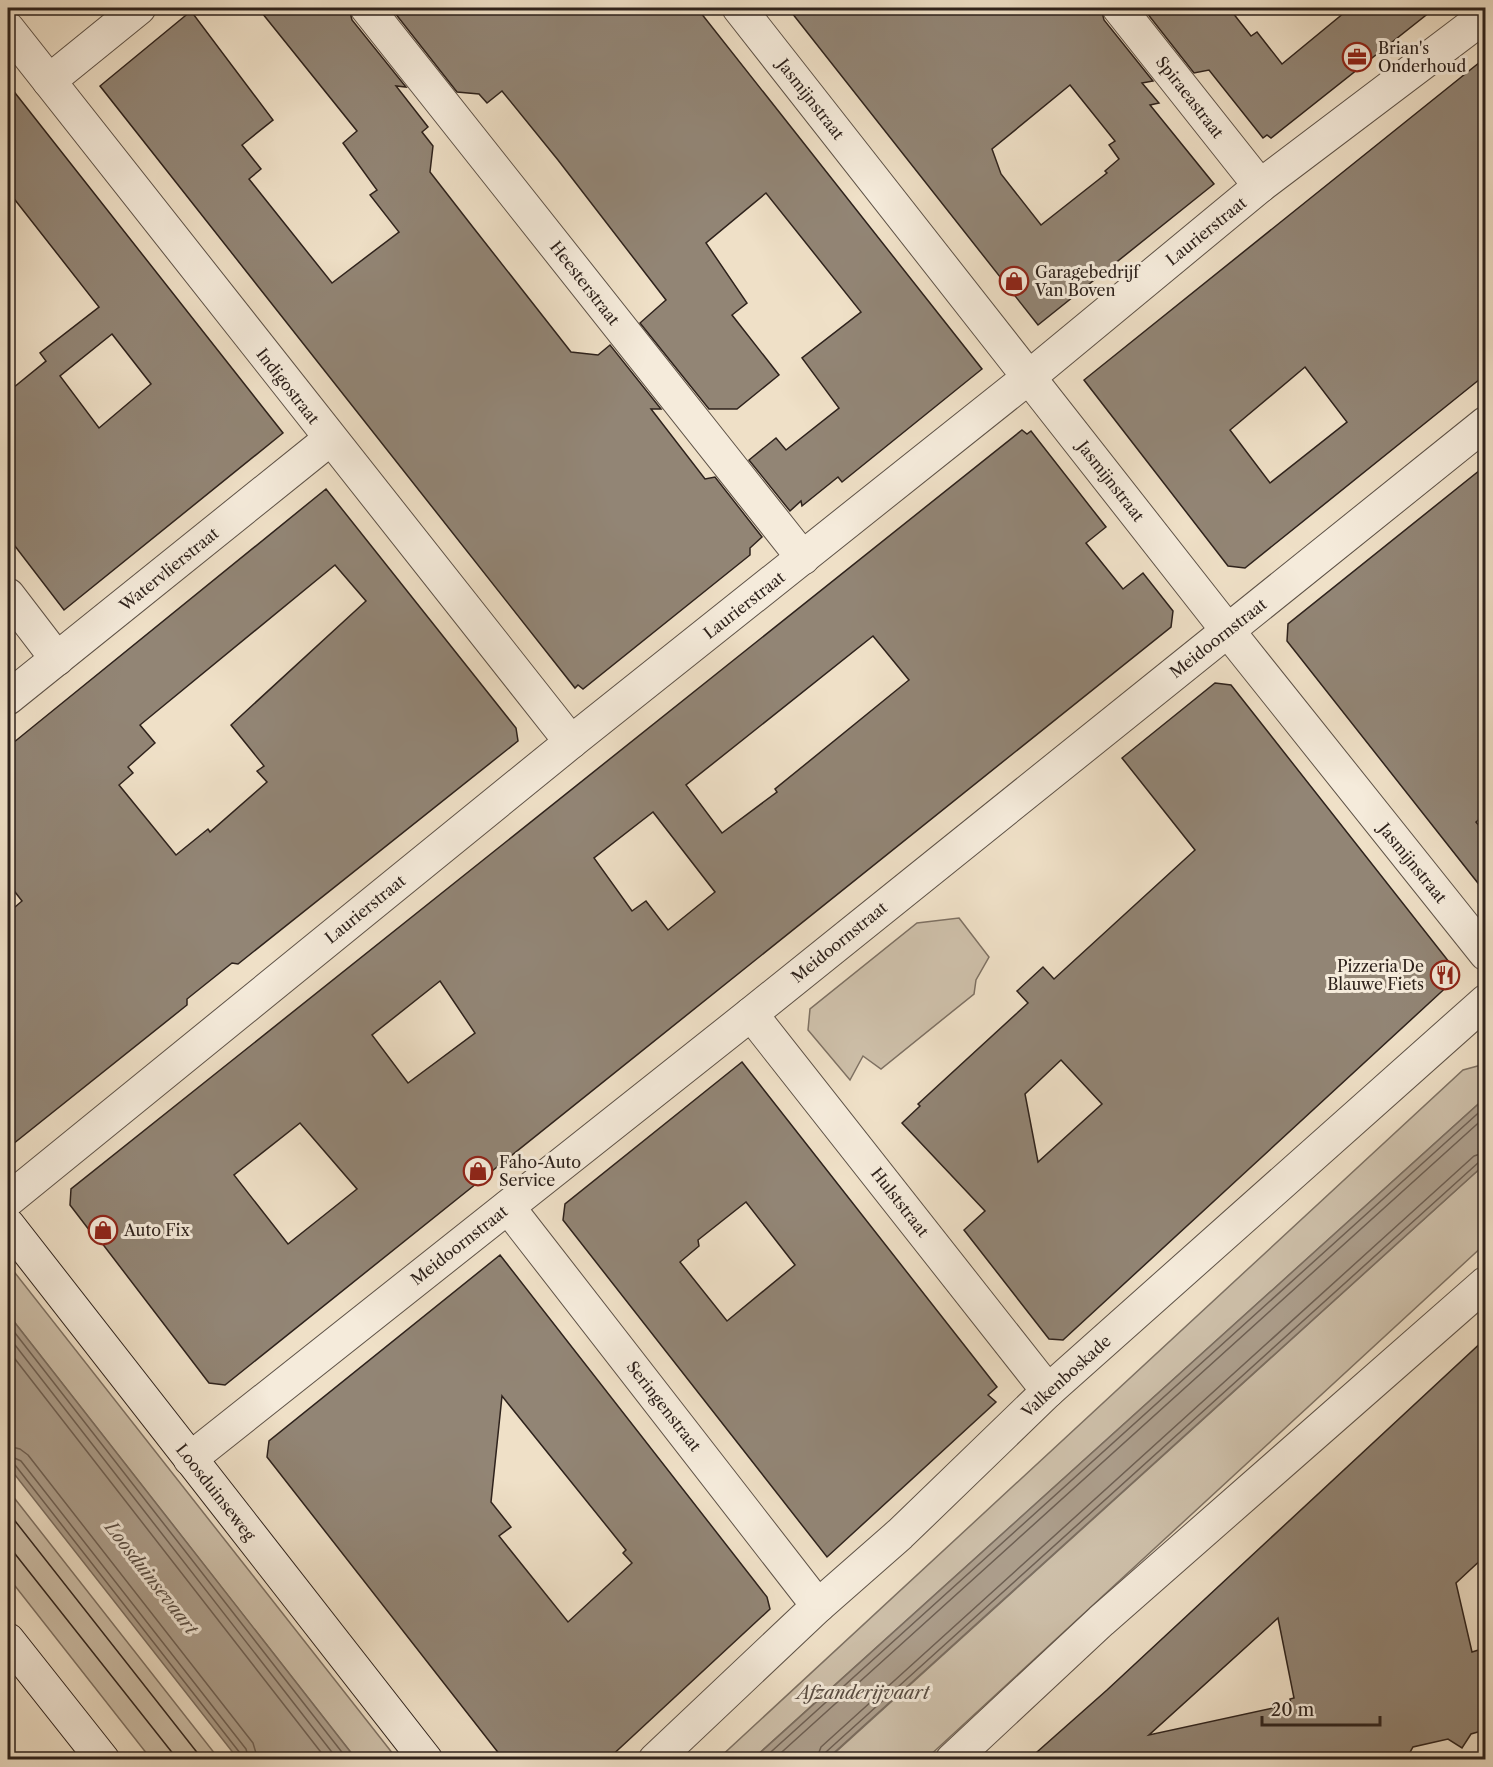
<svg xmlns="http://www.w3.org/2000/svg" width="1493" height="1767" font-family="'Libre Caslon Text',serif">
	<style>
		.green { fill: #cec0aa; stroke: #7e7163; stroke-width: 1.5 }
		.water { fill: #ad9f8d; stroke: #7a6d60; stroke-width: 1.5 }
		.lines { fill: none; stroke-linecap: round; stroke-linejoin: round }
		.shore { stroke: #6e6054; stroke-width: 1.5 }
		.building { fill: #928575; stroke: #2e221c; stroke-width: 1.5; fill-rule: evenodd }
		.minor-casing { stroke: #5e5247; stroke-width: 35 }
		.secondary-casing { stroke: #2e221c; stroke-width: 35 }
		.minor { stroke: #f5ebdb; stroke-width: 33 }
		.secondary { stroke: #f5ebdb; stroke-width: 33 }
		.tram { stroke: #2e221c; stroke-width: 1.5 }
		.labels { text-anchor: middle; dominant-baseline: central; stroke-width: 6; stroke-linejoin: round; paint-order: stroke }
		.poi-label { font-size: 16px; fill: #2e221c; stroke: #f5ebdb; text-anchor: start }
		.street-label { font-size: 16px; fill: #2e221c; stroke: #f5ebdb }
		.water-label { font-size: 18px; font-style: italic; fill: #5a4e44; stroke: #f5ebdb }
	</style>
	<rect width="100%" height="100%" fill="#efe0c7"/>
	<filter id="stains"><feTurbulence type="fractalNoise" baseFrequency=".00333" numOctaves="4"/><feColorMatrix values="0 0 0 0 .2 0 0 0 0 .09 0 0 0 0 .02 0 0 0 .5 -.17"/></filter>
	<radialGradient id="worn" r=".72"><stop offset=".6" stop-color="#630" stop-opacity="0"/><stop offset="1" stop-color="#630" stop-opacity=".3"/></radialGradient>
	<g class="green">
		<path d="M959,918l30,39 -13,23 -2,14 -93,75 -18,-13 -13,24 -42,-50 2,-21 107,-86z"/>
		<path d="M1485,1064v34l-732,661 -36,1 746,-690z"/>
		<path d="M1485,1164v80l-559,515 -99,1z"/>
		<path d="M8,1264l389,495h-41l-348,-445z"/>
		<path d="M8,1490l211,269h-68l-143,-182z"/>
	</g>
	<g class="water">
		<path d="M1485,1098v66l-658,595h-74z"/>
		<path d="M8,1314l348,445h-118l-230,-293z"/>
	</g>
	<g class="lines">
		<g class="shore">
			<path d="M8,1324l340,436"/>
			<path d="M8,1336l330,424"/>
			<path d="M8,1350l319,410"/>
			<path d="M8,1446l12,3 8,6 225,288 5,17"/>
			<path d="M8,1455l13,6 225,288 3,11"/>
			<path d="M8,1463l7,2 225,288 2,7"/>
			<path d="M762,1760l724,-654"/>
			<path d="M773,1760l713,-644"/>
			<path d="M816,1760l5,-13 653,-591 12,-4"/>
			<path d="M824,1760l2,-8 653,-590 7,-2"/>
		</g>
	</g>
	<g class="building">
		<path d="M258,8h91l3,12 54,67 -10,-1 32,41 -6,5 11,14 -3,26 42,54 99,126 27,3 12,-10 51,64h-10l54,70 10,-2 47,60 -12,11v7l-167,134 -5,-4 -3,3 -475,-602 91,-75 82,109 -31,25 19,24 -12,10 83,104 67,-51 -29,-37 7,-5 -34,-47 14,-12z"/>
		<path d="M391,8h306l285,361 -140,113 -4,-5 -36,29 -1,-5 -11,10 -41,-51 27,-22 10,12 53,-42 -37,-50 59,-46 -95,-119 -60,50 41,60 -15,12 47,60 -42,34h-28l-69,-86 26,-23 -108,-140 -56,-69 -15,12 -8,-9 -22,-2z"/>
		<path d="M788,8h313l3,12 49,61 -11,2 17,20 -9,2 64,79 -176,141zM1070,85l45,56 -6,4 10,14 -14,12 2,2 -66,52 -40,-51 -9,-25z"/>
		<path d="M1143,8h86l22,28 6,-4 25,32 68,-56h85l-164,130 -4,-3 -4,3 -54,-68 -15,3z"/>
		<path d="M1485,58v317l-240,193 -17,-2 -144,-186zM1305,367l42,55 -77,61 -40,-53z"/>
		<path d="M8,84l275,349 -219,177 -56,-73v-145l38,-31 -6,-8 59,-46 -91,-116zM112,334l39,50 -52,44 -39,-52z"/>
		<path d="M1022,430l5,4 4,-3 75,96 -20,16 37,46 20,-16 30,38 -2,16 -946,758 -16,-2 -114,-149 -2,1 -23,-30 1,-16zM873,636l36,44 -134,109 2,3 -55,41 -36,-48zM653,812l62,80 -47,38 -22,-29 -14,10 -38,-53zM440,981l35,52 -67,50 -36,-48zM300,1123l57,66 -69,55 -54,-69z"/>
		<path d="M1485,466v348l-9,8 9,11v59l-198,-251 1,-17z"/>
		<path d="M326,489l190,239 2,13 -280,223 -6,-1 -45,36v6l-179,143v-235l14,-12 -14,-18v-136zM335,565l31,36 -135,124 33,41 -7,5 10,11 -57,50 -2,-3 -32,26 -57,-70 14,-12 -5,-6 27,-24 -15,-18z"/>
		<path d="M1215,683l16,2 222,282 -1,15 -389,358 -14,-1 -85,-109 21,-19 -83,-88 18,-17 -2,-2 110,-101 -11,-12 26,-24 11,12 141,-129 -73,-92zM1061,1060l41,44 -64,58 -13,-68z"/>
		<path d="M742,1062l255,325 -9,8 8,7 -169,155 -264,-337 2,-16zM746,1202l49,63 -68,56 -47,-59 19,-16 -1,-6z"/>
		<path d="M500,1255l267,342 3,12 -163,151h-103l-237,-303 2,-16zM502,1396l124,154 -3,3 9,10 -64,59 -69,-86 12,-9 -20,-25z"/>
		<path d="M1485,1339v217l-29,27 16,69 13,-4v82l-14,4 -9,14 -14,-9 -35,8 -4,7 -23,6h-358l79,-70zM1278,1618l16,80 -4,1 1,5 -142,31z"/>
	</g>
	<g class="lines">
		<g class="minor-casing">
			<g id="minor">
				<path d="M367,8l436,550"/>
				<path d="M739,8l489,623 258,323"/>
				<path d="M1119,8l141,178"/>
				<path d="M8,29l563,713"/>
				<path d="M49,81l90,-73"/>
				<path d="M8,595l49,64"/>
				<path d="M8,698l322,-259"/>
				<path d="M751,1014l297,377"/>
				<path d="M8,1200l563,-458 458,-365 231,-191 226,-171"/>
				<path d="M508,1207l310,399"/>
				<path d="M190,1459l561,-445 735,-591"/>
				<path d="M655,1760l163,-154 82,-72 148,-143 438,-390"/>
				<path d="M952,1760l149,-139 385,-338"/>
			</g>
		</g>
		<g class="secondary-casing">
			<g id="secondary">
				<path d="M8,1225l418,535"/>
				<path d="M8,1640l95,120"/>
			</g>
		</g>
		<use href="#minor" class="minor"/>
		<use href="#secondary" class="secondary"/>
		<g class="tram">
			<path d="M8,1512l195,248"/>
			<path d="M8,1545l170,215"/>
		</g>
	</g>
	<defs>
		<g id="office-ring" transform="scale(1.5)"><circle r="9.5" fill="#f5ebdb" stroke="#8f2418" stroke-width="1.5"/><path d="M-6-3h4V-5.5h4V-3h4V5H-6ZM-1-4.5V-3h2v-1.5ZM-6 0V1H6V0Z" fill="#8f2418"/></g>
		<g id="shop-ring" transform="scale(1.5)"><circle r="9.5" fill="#f5ebdb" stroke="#8f2418" stroke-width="1.5"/><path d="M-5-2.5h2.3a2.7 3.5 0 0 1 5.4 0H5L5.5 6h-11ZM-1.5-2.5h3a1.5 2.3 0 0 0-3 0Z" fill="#8f2418"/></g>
		<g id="restaurant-ring" transform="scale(1.5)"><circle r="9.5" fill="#f5ebdb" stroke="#8f2418" stroke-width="1.5"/><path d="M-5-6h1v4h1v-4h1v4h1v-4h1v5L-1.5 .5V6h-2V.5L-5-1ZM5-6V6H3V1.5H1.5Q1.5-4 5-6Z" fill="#8f2418"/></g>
	</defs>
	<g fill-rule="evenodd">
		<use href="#office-ring" x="1357" y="57"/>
		<use href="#shop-ring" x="1014" y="281"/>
		<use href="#restaurant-ring" x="1445" y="975"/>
		<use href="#shop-ring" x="478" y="1171"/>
		<use href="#shop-ring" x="103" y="1230"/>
	</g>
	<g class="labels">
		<g class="poi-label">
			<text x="1378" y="48">Brian's<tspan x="1378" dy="18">Onderhoud</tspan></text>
			<text x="1035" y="272">Garagebedrijf<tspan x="1035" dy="18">Van Boven</tspan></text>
			<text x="1424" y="966" text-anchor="end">Pizzeria De<tspan x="1424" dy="18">Blauwe Fiets</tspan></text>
			<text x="499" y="1162">Faho-Auto<tspan x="499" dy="18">Service</tspan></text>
			<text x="124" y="1230">Auto Fix</text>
		</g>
		<g class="street-label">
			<text transform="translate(1190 97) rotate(52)">Spiraeastraat</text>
			<text transform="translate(811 99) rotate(52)">Jasmijnstraat</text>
			<text transform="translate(1206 231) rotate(-39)">Laurierstraat</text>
			<text transform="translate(585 283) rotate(52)">Heesterstraat</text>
			<text transform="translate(288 386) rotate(52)">Indigostraat</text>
			<text transform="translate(1111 481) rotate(52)">Jasmijnstraat</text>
			<text transform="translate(169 569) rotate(-39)">Watervlierstraat</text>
			<text transform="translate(744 605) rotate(-38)">Laurierstraat</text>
			<text transform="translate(1218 638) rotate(-38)">Meidoornstraat</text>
			<text transform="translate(1413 863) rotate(51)">Jasmijnstraat</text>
			<text transform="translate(365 909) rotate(-39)">Laurierstraat</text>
			<text transform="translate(839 942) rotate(-39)">Meidoornstraat</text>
			<text transform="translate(900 1202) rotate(52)">Hulststraat</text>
			<text transform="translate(459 1245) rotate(-38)">Meidoornstraat</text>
			<text transform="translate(1066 1376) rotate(-42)">Valkenboskade</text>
			<text transform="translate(664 1406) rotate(52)">Seringenstraat</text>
			<text transform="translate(216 1492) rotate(52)">Loosduinseweg</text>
		</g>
		<g class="water-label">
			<text transform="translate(151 1578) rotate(52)">Loosduinsevaart</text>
			<text x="863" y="1693">Afzanderijvaart</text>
		</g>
	</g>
	<rect width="1493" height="1767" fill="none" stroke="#efe0c7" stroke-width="30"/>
	<rect x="9" y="9" width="1475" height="1749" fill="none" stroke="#2e221c" stroke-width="3"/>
	<rect x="15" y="15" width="1463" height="1737" fill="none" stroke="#2e221c" stroke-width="1.5"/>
	<path d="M1262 1716v9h118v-9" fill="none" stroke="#2e221c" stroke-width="3"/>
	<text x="1271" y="1716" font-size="18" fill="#2e221c" stroke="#f5ebdb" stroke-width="4.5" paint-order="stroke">20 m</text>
	<rect width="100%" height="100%" filter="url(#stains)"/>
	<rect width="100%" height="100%" fill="url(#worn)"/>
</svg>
